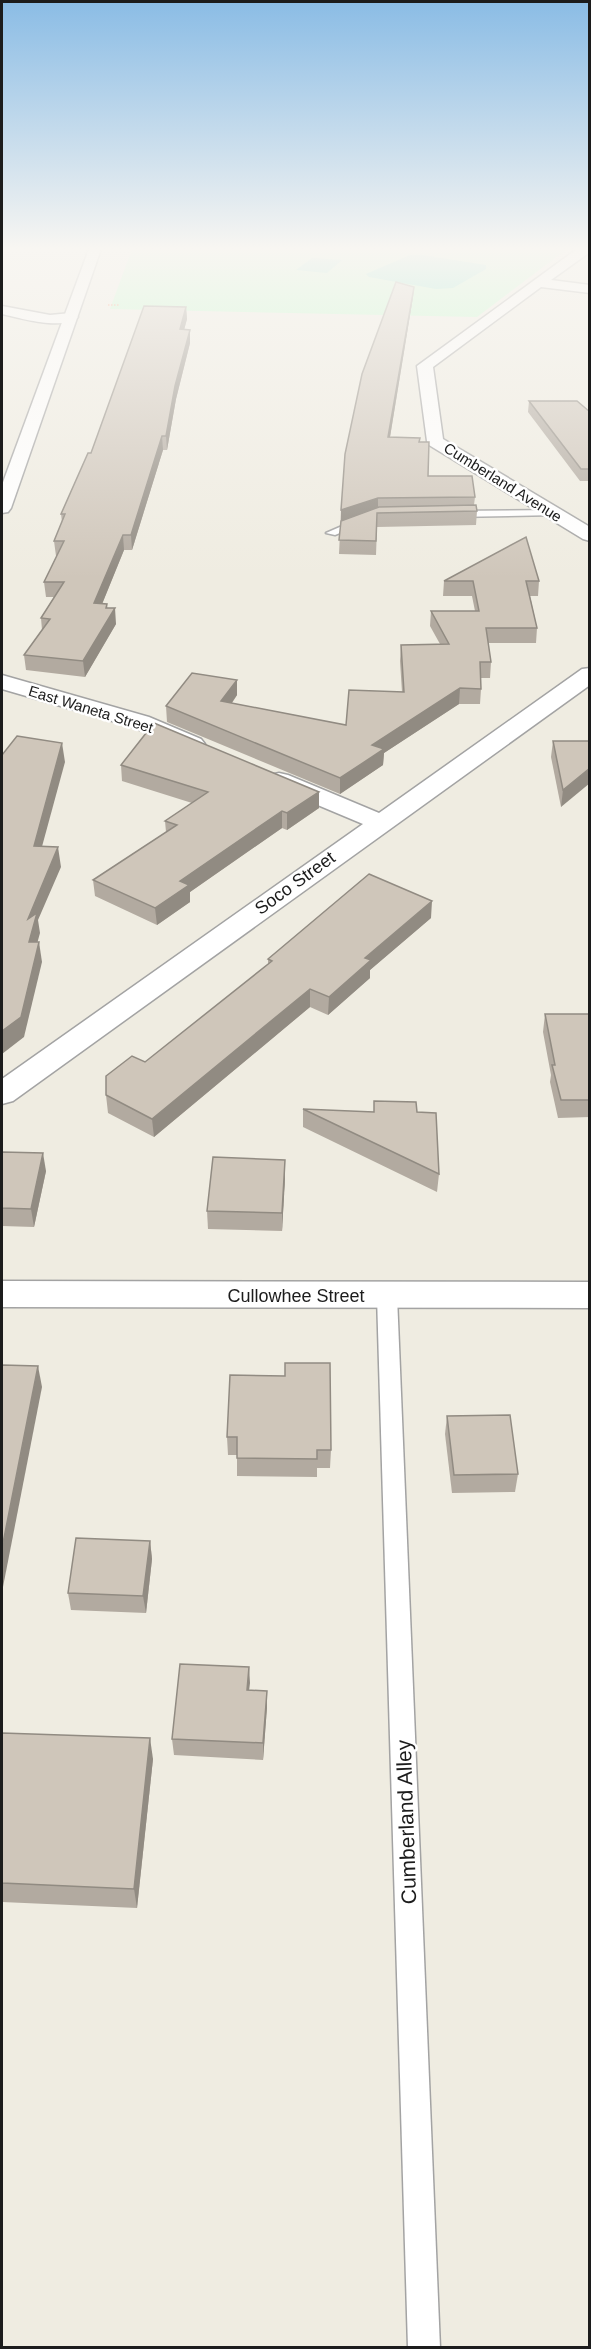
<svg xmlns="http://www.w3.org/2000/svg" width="591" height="2349" font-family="Helvetica,sans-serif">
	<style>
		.park { fill: #b9fec8 }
		.pitch { fill: #78e5c9 }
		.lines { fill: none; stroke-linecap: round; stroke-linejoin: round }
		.service-casing { stroke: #a3a3a3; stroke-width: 3 }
		.minor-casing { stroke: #a3a3a3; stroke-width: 3 }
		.tertiary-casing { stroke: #a3a3a3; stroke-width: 3 }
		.path { stroke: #ff8762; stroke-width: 1.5; stroke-dasharray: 1.5 1.5; stroke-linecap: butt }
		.service { fill: #fff; fill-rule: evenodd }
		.minor { fill: #fff; fill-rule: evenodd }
		.tertiary { fill: #fff; fill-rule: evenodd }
		.wall { fill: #b2aaa0 }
		.shaded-wall { fill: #918b82 }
		.building { fill: #cfc6ba; stroke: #918b82; stroke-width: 1.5 }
		.labels { text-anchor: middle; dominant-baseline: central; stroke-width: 5; stroke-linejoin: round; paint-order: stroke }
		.far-street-label { font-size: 15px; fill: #1c1c1c; stroke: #fff }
		.street-label { font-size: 18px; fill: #1c1c1c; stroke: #fff }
		.near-street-label { font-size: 21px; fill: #1c1c1c; stroke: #fff }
	</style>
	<rect width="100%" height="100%" fill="#efece1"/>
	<path class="park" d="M132,249h435l-90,68 -367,-8z"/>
	<g class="pitch">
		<path d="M410,255h12l64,10v4l-33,19 -17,1 -67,-12 -3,-3z"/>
		<path d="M312,258l30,2 -15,13 -31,-3z"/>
	</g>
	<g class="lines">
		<g class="service-casing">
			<g id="service">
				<path d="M553,510l4,1v4l-104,2 -5,-3 5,-3z"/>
				<path d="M363,517l5,3 -1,2 -32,13 -9,-2z"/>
				<path d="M387,1289l7,2 3,5 43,1052h-32l-31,-1052 3,-5z"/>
			</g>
		</g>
		<g class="minor-casing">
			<g id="minor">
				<path d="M577,249h13v3l-39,28 39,5v8l-49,-6 -108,80 10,72 147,88v14l-7,-2 -154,-94 -2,-4 -10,-75z"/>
				<path d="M2,306l48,9 21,-2 7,4c-14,14 -59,1 -76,-3z"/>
				<path d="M590,668v17l-577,416 -11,3v-25l361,-255 -93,-39 -3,-5 3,-5 9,-2 9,2 91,38 203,-144z"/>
				<path d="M2,675l147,42 52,22 4,5 -4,5 -8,2 -8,-2 -52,-22 -131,-38z"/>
				<path d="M2,1281l588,1v26l-588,-1z"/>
			</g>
		</g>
		<g class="tertiary-casing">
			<path id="tertiary" d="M89,249h12l-90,259 -3,4 -6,1v-28z"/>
		</g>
		<path class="path" d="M108,305h12"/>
		<use href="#service" class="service"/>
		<use href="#minor" class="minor"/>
		<use href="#tertiary" class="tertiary"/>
	</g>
	<g class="wall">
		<path d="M414,287l-1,10 -23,140 29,5 9,34 47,21 -1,8 3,6 -1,14 -99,2 -1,28 -37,-1 2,-44z"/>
		<path d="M186,307l1,12 -3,11h6v13l-14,56 -9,51h-4l-31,100h-8l-22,54h5v4l9,16 -31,53 -59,-7 -2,-15 18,-25 -1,-12 13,-21h-8l-2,-15 13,-26h-1l-2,-15 8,-19 -1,-8 30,-61z"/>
		<path d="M529,401l61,11v69h-10l-52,-69z"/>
		<path d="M444,581h95l-1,15h-8l7,32 -1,15h-48l3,19 -1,16h-9v11l-1,15h-21l-75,49 -1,12 -43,29 -173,-72 -1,-16 71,-26v15l-5,8 114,22 56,-33 -2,-31 1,-16 39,-1 -10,-18 1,-15h44l-3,-15h-29z"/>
		<path d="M553,741h37l-29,66 -10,-50z"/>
		<path d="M121,765l198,43 -32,22 -5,-2 -92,64v10l-33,23 -62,-29 -2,-16 73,-48 -1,-11 27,-18 -70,-22z"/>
		<path d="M431,918l-61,52v8l-42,37 -18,-8 -156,130 -46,-24 -2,-18 162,-131v-5z"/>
		<path d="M545,1014h45v103l-32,1 -8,-36 1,-7 -8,-43z"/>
		<path d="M374,1101l43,11 22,62 -2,18 -134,-65v-18l71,3z"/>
		<path d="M2,1152l44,19 -12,56 -32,-1z"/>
		<path d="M285,1160v18l-3,53 -74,-2 -1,-18z"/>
		<path d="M230,1375l101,75 -1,18h-13v9l-80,-1v-21h-9l-1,-18z"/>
		<path d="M447,1416l71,58 -3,18 -63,1 -7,-59z"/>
		<path d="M150,1541l2,18 -6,54 -75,-3 -3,-17z"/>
		<path d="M249,1667v23l18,1v16l-4,53 -89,-5 -2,-16z"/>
		<path d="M2,1733l151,26 -16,149 -135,-6z"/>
	</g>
	<g class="shaded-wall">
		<path d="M414,287l-1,10 -25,152v-12z"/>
		<path d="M186,307l1,12 -6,22 -1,-12z"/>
		<path d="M190,330v13l-14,56 -9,51 -1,-14 9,-50z"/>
		<path d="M162,436l1,14 -31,100 -1,-15z"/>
		<path d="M378,498v13l-37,12v-13z"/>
		<path d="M123,535l1,15 -28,69 -2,-16z"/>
		<path d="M107,604l1,15 7,-11 1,16 -31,53 -2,-16z"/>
		<path d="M237,680v15l-15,22 -1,-16z"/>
		<path d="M460,688l-1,16 -75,49 -1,12 -43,29v-16l32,-33z"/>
		<path d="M62,743l3,19 -28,103 -3,-19z"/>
		<path d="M590,768v15l-29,24 2,-17z"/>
		<path d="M319,792v16l-32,22v-17z"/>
		<path d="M282,811v17l-92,64v10l-33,23 -2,-17 25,-27z"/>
		<path d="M58,847l3,20 -23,53 2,13 -8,29 -3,-20 -1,-23z"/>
		<path d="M432,901l-1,17 -61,52v8l-42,37 1,-18 36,-39z"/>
		<path d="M39,942l3,20 -18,75 -22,17v-23z"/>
		<path d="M310,989v18l-156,130 -2,-18z"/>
		<path d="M43,1153l3,18 -12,56 -3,-18z"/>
		<path d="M285,1160v18l-3,53v-18z"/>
		<path d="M38,1366l4,21 -40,205v-44z"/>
		<path d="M150,1541l2,18 -6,54 -3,-17z"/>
		<path d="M249,1667l1,16 -3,24v-17z"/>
		<path d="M267,1691v16l-4,53v-17z"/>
		<path d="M150,1738l3,21 -16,149 -3,-19z"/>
	</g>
	<g class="building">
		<path d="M396,282l18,5 -26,150 32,1 -1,4h10l-1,34h44l3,21 -97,1 -37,12 4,-56 17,-80z"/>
		<path d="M144,306l42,1 -6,22 10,1 -15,56 -9,50h-4l-31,99h-8l-29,68 13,1 -1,4h9l-32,53 -59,-6 26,-36 -9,-1 23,-36h-20l20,-41h-10l11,-27h-4l27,-61h3z"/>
		<path d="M529,401h48l13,11v57h-9z"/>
		<path d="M476,505l1,6 -100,2 -1,28 -37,-1 2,-19 38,-14z"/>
		<path d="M526,537l13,44h-13l11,47h-51l5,34h-11l1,27 -21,-1 -88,57 12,4 -44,29 -174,-72 26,-33 45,7 -16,21 125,24 3,-35 55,2 -3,-47 48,-1 -18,-33h48l-6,-30h-29z"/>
		<path d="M154,723l165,69 -32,21 -5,-2 -102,70 9,4 -34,23 -62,-28 84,-55 -12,-4 43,-29 -87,-27z"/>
		<path d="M17,736l45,7 -28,103 24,1 -30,72 9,-6 -8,29h10l-18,75 -19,14v-276z"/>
		<path d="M553,741h37v27l-27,22z"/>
		<path d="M369,874l63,27 -67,57 6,2 -42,37 -19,-8 -158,130 -46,-24v-19l26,-20 13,6 127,-101 -4,-2z"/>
		<path d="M545,1014h45v86h-29l-9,-35h3z"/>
		<path d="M374,1101l42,1 1,10 19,1 3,61 -136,-65 71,3z"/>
		<path d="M2,1152l41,1 -12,56 -29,-1z"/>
		<path d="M213,1157l72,3 -3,53 -75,-2z"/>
		<path d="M285,1363h45l1,87h-14v9l-80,-1v-21h-10l3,-62 55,1z"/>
		<path d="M2,1365l36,1 -36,182z"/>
		<path d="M510,1415l8,59 -64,1 -7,-59z"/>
		<path d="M76,1538l74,3 -7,55 -75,-3z"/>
		<path d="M180,1664l69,3 -2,23 20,1 -4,52 -91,-4z"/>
		<path d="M2,1733l148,5 -16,151 -132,-6z"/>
	</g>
	<linearGradient id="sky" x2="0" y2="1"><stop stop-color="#8abce5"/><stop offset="0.43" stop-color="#f8f6f2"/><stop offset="1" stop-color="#f8f6f2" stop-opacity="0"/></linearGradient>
	<rect width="591" height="578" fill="url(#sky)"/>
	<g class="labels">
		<g class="far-street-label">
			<text transform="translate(503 482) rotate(32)">Cumberland Avenue</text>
			<text transform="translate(91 709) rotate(17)">East Waneta Street</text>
		</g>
		<g class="street-label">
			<text transform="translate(295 883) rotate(-36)">Soco Street</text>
			<text x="296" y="1296">Cullowhee Street</text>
		</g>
		<g class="near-street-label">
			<text transform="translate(406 1822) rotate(-92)">Cumberland Alley</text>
		</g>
	</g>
	<rect width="591" height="2349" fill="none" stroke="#1c1c1c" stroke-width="6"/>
</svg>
